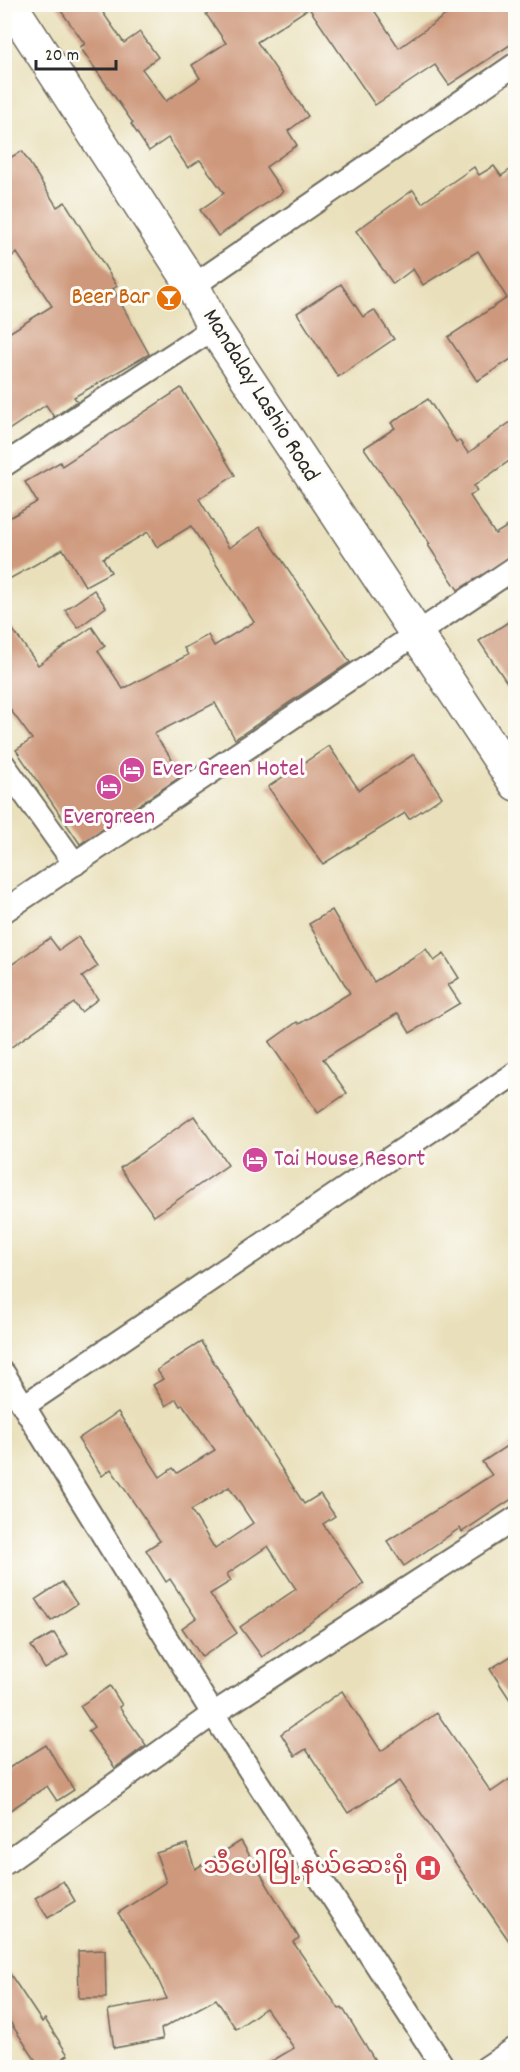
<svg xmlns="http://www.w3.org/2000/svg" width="520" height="2072" font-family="Dekko,'Noto Sans Myanmar',sans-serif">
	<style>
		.building { fill: #ce987c; fill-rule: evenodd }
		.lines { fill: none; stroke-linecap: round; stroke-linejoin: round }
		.street-casing { stroke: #6e6a5d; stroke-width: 26 }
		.highway-casing { stroke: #6e6a5d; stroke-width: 36 }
		.street { stroke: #fff; stroke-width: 22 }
		.highway { stroke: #fff; stroke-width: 33 }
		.labels { text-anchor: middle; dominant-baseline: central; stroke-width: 6; stroke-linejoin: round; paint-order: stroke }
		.food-label { font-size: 24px; fill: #c56008; stroke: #fdfcf7; text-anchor: end }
		.street-label { font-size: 24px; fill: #2b2b2b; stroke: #fdfcf7 }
		.hotel-label { font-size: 24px; fill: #b23c85; stroke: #fdfcf7; text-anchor: start }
		.health-label { font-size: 24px; fill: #be3a42; stroke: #fdfcf7; text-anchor: end }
	</style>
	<rect width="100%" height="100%" fill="#fdfcf7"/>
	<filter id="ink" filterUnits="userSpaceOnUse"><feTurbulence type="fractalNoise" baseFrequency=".0167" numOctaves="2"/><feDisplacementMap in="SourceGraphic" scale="12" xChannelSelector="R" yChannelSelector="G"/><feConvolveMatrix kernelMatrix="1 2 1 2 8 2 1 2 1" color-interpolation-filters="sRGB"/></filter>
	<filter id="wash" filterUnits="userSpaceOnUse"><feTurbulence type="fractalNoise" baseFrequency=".008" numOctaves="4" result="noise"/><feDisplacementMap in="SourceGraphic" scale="24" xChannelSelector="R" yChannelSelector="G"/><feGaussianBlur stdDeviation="1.35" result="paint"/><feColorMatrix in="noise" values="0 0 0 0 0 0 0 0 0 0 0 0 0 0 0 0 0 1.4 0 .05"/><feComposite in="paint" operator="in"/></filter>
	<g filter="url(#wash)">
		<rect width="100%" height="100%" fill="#e9e0bb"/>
		<g id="blocks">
			<g class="building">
				<path d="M56,4h41l27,39 16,-11 18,25 -16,12 24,32 34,-23 -8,-13 34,-22 -20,-29 13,-10h151l29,44 48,-34 -6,-10h75v37l-67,44 -14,-20 -60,40 -66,-97 -52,34 51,74 -20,15 9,14 -31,22 17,25 -65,44 -18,-26 24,-17 -24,-33 -12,8 -20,-30 -19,13 -18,-27 2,-1 -53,-76 5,-3z"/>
				<path d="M22,151l35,56 8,-5 52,84 -4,3 36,65 -75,43 3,4 -23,16 -8,-12 -42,28v-97l48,-30 -35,-53 -13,8v-100z"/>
				<path d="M494,166l7,10 15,-10v190l-39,25 -29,-44 59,-39 -29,-47 -55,34 -10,-16 -20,15 -37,-53 57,-41 9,13 52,-36 5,8z"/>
				<path d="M341,284l22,33 11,-7 20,29 -56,38 -41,-64z"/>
				<path d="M181,388l54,87 -36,24 30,49 31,-21 90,135 -115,77 -20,-36 -61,31 29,41 -103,69 -64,-94 16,-11 -28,-38v-84l34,48 54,-38 13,19 -7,5 25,38 65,-34 -4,-7 24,-13 6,11 40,-24 -63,-96 -34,21 -9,-15 -45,26 8,14 -26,14 -22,-37 -59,33v-61l33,-19 -12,-20 35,-20 2,4z"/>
				<path d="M428,399l28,43 3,-2 9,13 48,-35v38l-42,30 3,5 -7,5 25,38 21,-13v33l-58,36 -30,-45 2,-1 -66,-96 31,-20 -4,-5z"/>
				<path d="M94,590l12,17 -28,21 -13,-18z"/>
				<path d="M516,617v79l-37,-55z"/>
				<path d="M329,746l30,44 55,-36 28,43 -33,22 -4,-6 -82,51 -55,-77z"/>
				<path d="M332,910l42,72 52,-33 8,12 10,-7 15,24 -11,7 12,18 -50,30 -12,-20 -75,46 24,34 -29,20 -49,-71 28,-20 2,2 51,-31 -41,-69z"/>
				<path d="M78,937l20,29 -16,11 16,22 -17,13 -7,-9 -70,49v-82l46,-32 9,12z"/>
				<path d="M194,1116l34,49 -74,51 -34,-48z"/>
				<path d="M201,1342l103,162 16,-10 15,22 -12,8 41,60 -102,73 -22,-30 56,-38 -28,-43 -41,28 4,7 -21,13 27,39 -35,24 -20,-29 14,-10 -26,-39 -4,3 -20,-32 14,-9 -49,-72 -9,7 -24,-37 40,-27 42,65 13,-9 4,5 38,-23 -32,-45 -3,1 -4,-7 -10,7 -13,-21 10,-6 -6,-9zM229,1487l24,36 -38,26 -24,-39z"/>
				<path d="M516,1440v56l-54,36 -2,-4 -56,38 -17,-25 105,-66 -10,-13z"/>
				<path d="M62,1582l15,22 -26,17 -15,-22z"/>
				<path d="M54,1633l14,22 -23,14 -14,-23z"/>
				<path d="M516,1653v56l-26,-40z"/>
				<path d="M110,1686l12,19 -3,2 27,38 -31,23 -27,-37 6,-4 -14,-21z"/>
				<path d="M342,1691l39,60 56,-38 54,79 25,-17v176l-117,-170 -51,32 -42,-64 -11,7 -14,-22z"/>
				<path d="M46,1745l28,45 -17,11 -10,-15 -43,28v-43z"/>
				<path d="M241,1841l58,97 -6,4 46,67 3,-2 37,60h-117l32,-19 -28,-40 -30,21 -20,-30 -55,30 2,10 -49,9 -6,-38 59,-11 -17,-37 -32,-49 48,-31 -10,-29 31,-9 8,25z"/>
				<path d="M63,1881l12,20 -27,17 -13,-20z"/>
				<path d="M105,1950l1,48h-27l-1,-47z"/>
				<path d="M4,1965l38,57 3,-3 23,36 -20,12h-8l-36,-54z"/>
			</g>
		</g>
	</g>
	<g filter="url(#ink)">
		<use href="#blocks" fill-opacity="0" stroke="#6e6a5d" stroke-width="1.5"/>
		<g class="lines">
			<g class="street-casing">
				<g id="street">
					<path d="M193,286l323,-222"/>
					<path d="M4,465l210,-137"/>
					<path d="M4,765l71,99"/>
					<path d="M4,911l512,-344"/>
					<path d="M4,1374l209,340 231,354"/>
					<path d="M25,1405l491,-332"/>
					<path d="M4,1864l209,-150 303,-196"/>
					<path d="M486,2068l30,-20"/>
				</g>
			</g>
			<g class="highway-casing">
				<path id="highway" d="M10,4l183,282 21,42 302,456"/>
			</g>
			<use href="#street" class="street"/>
			<use href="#highway" class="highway"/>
		</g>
	</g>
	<defs>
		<g id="bar-disc" transform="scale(1.35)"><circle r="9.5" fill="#e8710a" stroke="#fdfcf7"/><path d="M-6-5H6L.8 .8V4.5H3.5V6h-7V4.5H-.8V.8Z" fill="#fff"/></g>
		<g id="hotel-disc" transform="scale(1.35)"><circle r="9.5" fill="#d1479c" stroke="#fdfcf7"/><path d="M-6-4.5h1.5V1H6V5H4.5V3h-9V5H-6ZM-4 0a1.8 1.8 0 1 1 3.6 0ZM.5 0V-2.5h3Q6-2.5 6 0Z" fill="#fff"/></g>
		<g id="hospital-disc" transform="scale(1.35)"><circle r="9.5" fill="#e0444e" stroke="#fdfcf7"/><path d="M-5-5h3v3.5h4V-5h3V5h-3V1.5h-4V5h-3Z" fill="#fff"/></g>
	</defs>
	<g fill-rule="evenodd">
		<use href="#bar-disc" x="169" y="298"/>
		<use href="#hotel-disc" x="132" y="770"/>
		<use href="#hotel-disc" x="109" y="787"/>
		<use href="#hotel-disc" x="255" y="1160"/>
		<use href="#hospital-disc" x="428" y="1868"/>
	</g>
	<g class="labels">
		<g class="food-label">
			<text x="150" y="298">Beer Bar</text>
		</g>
		<g class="street-label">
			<text transform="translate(260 396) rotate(58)">Mandalay Lashio Road</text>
		</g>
		<g class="hotel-label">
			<text x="152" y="770">Ever Green Hotel</text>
			<text x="109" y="818" text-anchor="middle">Evergreen</text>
			<text x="274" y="1160">Tai House Resort</text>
		</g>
		<g class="health-label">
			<text x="408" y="1868">သီပေါမြို့နယ်ဆေးရုံ</text>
		</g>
	</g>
	<rect width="520" height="2072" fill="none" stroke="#fdfcf7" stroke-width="24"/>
	<path d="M36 60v9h80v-9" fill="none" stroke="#2b2b2b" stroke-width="3"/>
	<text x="45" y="60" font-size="18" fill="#2b2b2b" stroke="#fdfcf7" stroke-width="4.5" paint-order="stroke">20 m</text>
</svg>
